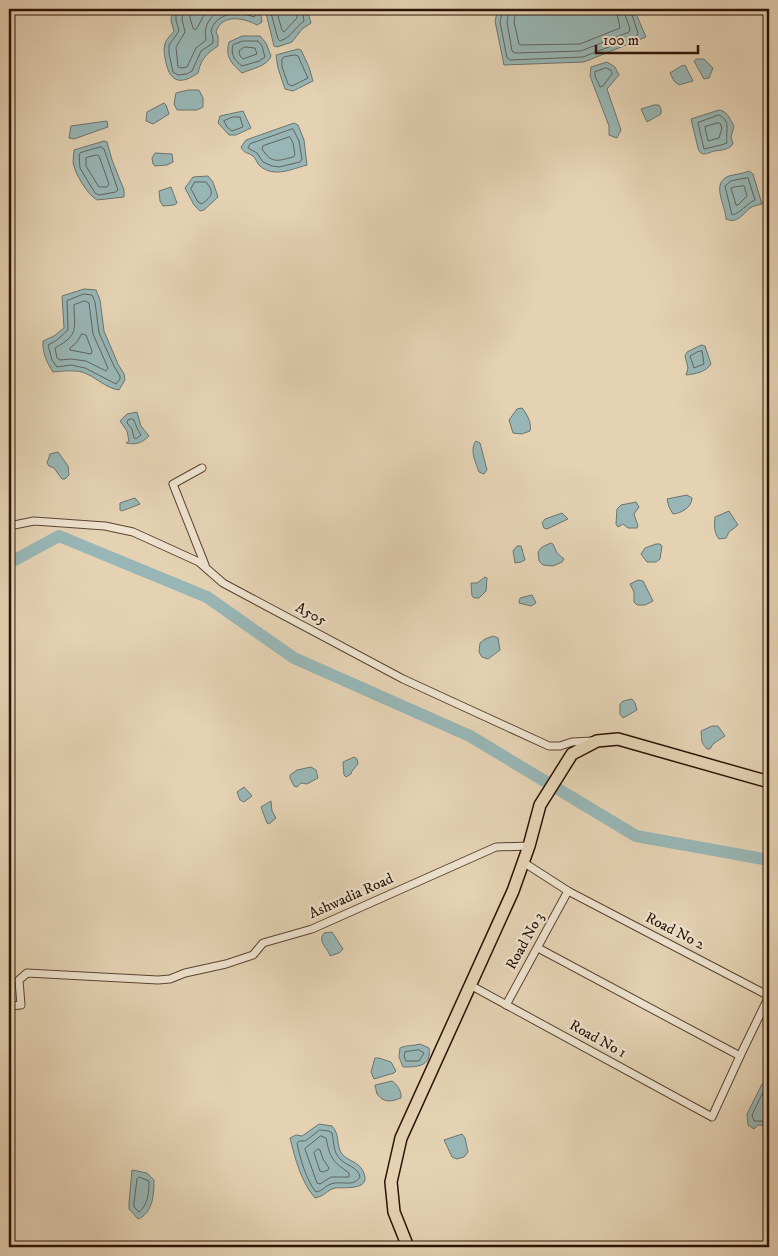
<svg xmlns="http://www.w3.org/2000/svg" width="778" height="1256" font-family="'IM FELL DW Pica',serif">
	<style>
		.water { fill: #98b6b5; stroke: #6d756f }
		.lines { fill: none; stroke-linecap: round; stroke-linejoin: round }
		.shore { stroke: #62645e; stroke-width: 1 }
		.river { stroke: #98b6b5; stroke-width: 12 }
		.street-casing { stroke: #5b4331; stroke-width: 9 }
		.primary-casing { stroke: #2d1306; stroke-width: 14 }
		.street { stroke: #ede2ce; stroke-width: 7 }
		.primary { stroke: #e4d2b3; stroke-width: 11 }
		.labels { text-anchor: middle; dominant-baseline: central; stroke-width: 4.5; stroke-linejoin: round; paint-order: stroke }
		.street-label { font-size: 15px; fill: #2d1306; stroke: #ede2ce }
	</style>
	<rect width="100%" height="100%" fill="#e4d2b3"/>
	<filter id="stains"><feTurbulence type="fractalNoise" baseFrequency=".004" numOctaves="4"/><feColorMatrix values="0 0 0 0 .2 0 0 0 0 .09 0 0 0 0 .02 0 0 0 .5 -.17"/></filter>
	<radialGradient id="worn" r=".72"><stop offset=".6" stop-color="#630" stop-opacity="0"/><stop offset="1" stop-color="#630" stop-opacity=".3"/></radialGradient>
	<g class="water">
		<path d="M172,9h88l2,13 -5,3c-13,-7 -35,-12 -41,7l2,4v10c-12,8 -17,13 -20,27 -16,11 -27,11 -32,-10 -1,-6 -3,-13 -1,-19 1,-5 6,-9 9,-13l-3,-10z"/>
		<path d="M265,9h42l4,14 -9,6 -10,13 -15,5 -3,-1z"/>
		<path d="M498,9h136l12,28 -62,25 -80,3 -9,-44z"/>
		<path d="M242,36h18l6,7 5,13c-3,10 -20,13 -29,17 -11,-10 -17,-16 -13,-31z"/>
		<path d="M298,49l3,1 8,17 4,14 -20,10 -8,-2 -7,-21 -2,-13z"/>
		<path d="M697,59h7l9,9 -4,10 -5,1 -10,-18z"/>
		<path d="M607,62l8,5 4,8 -12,14 14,41 -4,8 -8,-3v-9l-19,-50 1,-9z"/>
		<path d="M685,65l8,16 -14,4 -5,-4 -4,-8 11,-7z"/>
		<path d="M188,90h11l4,8v9l-6,3h-20l-3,-6 2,-11z"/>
		<path d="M164,103l2,2 3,9 -16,10 -7,-3 1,-9z"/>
		<path d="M654,105h5l2,4v5l-14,8 -6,-13z"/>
		<path d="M719,110c8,1 11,9 15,16l-3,11 2,7c-5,6 -11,6 -19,7 -7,2 -13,7 -16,-3l-7,-29z"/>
		<path d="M243,111l8,17 -15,7h-7l-11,-12 2,-7z"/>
		<path d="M107,121l1,6 -3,1 -31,11 -5,-1 2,-12z"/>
		<path d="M294,123l4,2 6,15 3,25c-15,4 -33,13 -47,1 -3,-2 -4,-8 -7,-10 -5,-4 -9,-2 -12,-9l5,-7z"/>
		<path d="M104,141l3,1 5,18 12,30v7l-27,3c-10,-6 -22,-26 -24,-38 0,-4 1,-8 1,-12z"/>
		<path d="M155,153l17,1 1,8 -6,3 -12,1 -2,-2 -1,-6z"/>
		<path d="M749,171l4,3 9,30c-4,1 -9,2 -12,4 -8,7 -13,16 -24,11 0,-13 -16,-36 3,-43 7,-2 13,-2 20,-5z"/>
		<path d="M208,176l5,6 5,15 -14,13 -4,1 -6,-6 -9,-17 8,-11z"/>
		<path d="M171,187l6,16 -3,2 -11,1 -3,-5 -1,-10z"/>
		<path d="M84,289l12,1 4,10 4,31 14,33 6,10 1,6 -6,10c-14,-2 -24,-14 -37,-18 -9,-2 -19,-1 -29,0 -6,-9 -11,-20 -10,-31l11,-5 10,-8 -2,-32z"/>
		<path d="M701,345l4,1 6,18c-5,8 -16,10 -25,11l2,-7 -3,-12 2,-4z"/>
		<path d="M522,408c5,6 10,15 8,23l-8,3 -9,-1 -4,-13 8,-11z"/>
		<path d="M137,412l4,14 8,10c-7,7 -13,9 -23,7l3,-2 -2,-10 -7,-10 7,-7z"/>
		<path d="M476,441l4,2 7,27 -3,4 -5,-2c-3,-9 -10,-22 -3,-31z"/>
		<path d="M58,452l10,14 1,9 -4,4h-3l-8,-11 -5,-2 -2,-3 3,-9z"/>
		<path d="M687,495l5,3c0,9 -10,15 -19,16l-4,-7 -2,-8z"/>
		<path d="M135,498l5,6 -18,7 -2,-1v-7z"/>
		<path d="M636,502l3,5 -5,7 4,12 -1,2h-9l-5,-4 -5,3 -2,-3 1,-15 4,-4z"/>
		<path d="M729,511l9,14 -9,7 -3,6 -7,1c-5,-6 -5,-14 -4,-22z"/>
		<path d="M562,513l6,6 -21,10 -3,-1 -2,-5 3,-4z"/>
		<path d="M551,543l2,1 4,9 7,6 -2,3 -9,4 -10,-1 -4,-4 -1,-9 4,-5z"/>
		<path d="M656,544h4l2,2 -2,13 -4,3h-9l-6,-8 4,-6z"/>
		<path d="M517,546h4l4,14 -4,2 -6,1 -2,-12z"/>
		<path d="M485,577l2,1 -1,13 -7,7h-5l-2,-2 -1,-13h6z"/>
		<path d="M638,580l5,1 10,20 -8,4h-8l-3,-3v-10l-4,-8z"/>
		<path d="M532,595l4,8 -5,3 -12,-3 1,-5z"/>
		<path d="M493,636l5,2 2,12 -12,9 -6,-2 -3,-5 1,-9 5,-4z"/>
		<path d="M632,699l3,4 2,7 -14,8 -3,-4v-10l3,-3z"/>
		<path d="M712,726h6l7,10 -12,8 -3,5h-3c-7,-7 -5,-10 -6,-18z"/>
		<path d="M354,757l3,2 1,5 -6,7 -1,3 -5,3 -2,-2 -1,-13z"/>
		<path d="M311,767l5,3 2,8 -11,6 -6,-1 -4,4 -3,-1 -4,-8v-3l7,-5z"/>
		<path d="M244,787l8,9 -8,6 -4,-2 -3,-8z"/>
		<path d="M271,801l1,10 4,7 -7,6 -2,-1 -6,-16z"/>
		<path d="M332,932l11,17 -4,4 -9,3c-2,-8 -13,-14 -6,-23z"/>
		<path d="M420,1044l9,4c3,19 -13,19 -26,19l-4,-10 1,-9c5,-3 14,-2 20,-4z"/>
		<path d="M375,1058h4l12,4 5,9 -2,2 -20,6 -3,-7z"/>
		<path d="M392,1081c5,3 10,11 9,17 -10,4 -17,5 -24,-4l-2,-9z"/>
		<path d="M769,1083v43l-11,-1 -4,4 -6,-4 -1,-11 15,-30z"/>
		<path d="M319,1124l13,2c8,8 4,20 10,28 6,7 17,8 21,17 10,20 -18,16 -28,17 -8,2 -10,8 -20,10 -14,-16 -20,-40 -25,-60l6,-3 6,1z"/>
		<path d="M462,1134l3,4 3,14 -4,5 -7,2 -5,-2 -8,-17z"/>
		<path d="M132,1170l15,3 7,7c0,14 -1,33 -16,39l-9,-10v-6z"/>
	</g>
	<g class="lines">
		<g class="shore">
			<path d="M176,9v11l3,11 -10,14v8l4,19 5,3 9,-1 5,-3 9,-20 12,-8v-5l-2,-7c5,-19 28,-20 43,-14l2,-2 -1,-6"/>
			<path d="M183,9l-1,10 3,13 -9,15 2,20 3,1 6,-1 9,-19 10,-8c-3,-16 5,-27 21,-31"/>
			<path d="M190,9v9l3,10 2,2c7,-7 5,-14 16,-21"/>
			<path d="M270,9l8,30 2,2c12,-4 14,-13 24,-20l-2,-12"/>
			<path d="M276,9l6,21 2,2 13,-14 -1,-9"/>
			<path d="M503,9l-3,13 7,36 3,2 73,-3 54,-21 1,-3 -8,-24"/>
			<path d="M509,9l-2,13 5,29 3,2 66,-2 48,-19 1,-3 -7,-20"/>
			<path d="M516,9l-2,13 5,22 2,1 59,-1 40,-16 -4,-19"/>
			<path d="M243,41h15l4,5 3,11 -6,4 -17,5c-7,-5 -12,-12 -9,-21z"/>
			<path d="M245,47l10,1 2,6 -14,5 -3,-3 -1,-5z"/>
			<path d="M295,55l3,1 10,22 -16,8 -4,-2 -6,-17v-8l2,-2z"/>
			<path d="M606,68l5,2 1,4 -9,12 -3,1 -5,-11v-4z"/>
			<path d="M719,115c13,7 6,16 8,28l-6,2 -17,4 -6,-26z"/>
			<path d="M233,117h7l3,10 -11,4 -5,-4 -3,-6z"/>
			<path d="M717,123h3l2,5 -3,10 -11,3 -3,-14z"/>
			<path d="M293,129l6,12 3,18 -2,3 -21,5 -7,-1 -9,-4 -6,-9 -9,-5 2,-4z"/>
			<path d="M290,137l3,6 2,12 -2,2c-16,4 -21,7 -31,-8l1,-3z"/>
			<path d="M101,147l3,2 14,41 -2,2 -17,3 -4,-2 -15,-25 -1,-13 1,-2z"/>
			<path d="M97,155l2,1 10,28 -2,3h-8l-13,-21v-8z"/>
			<path d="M748,178l7,22c-9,4 -14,13 -23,15l-7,-29 6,-5z"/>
			<path d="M195,182h11c9,11 6,14 -4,22l-4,-2 -7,-13z"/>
			<path d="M744,186l3,10 -9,9h-2l-5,-17 3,-1z"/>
			<path d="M84,294l8,1 3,7 4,31 15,33 6,10v3l-4,5 -31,-16 -14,-3 -14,2 -5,-7 -4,-15 9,-5 11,-10 -1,-29z"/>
			<path d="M85,301l4,2 4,31 15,34 -2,3 -20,-10 -15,-2 -11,1 -3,-2 -2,-10c25,-14 19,-19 19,-43z"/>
			<path d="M82,334l4,1 6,16 -1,3 -21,-4v-2l7,-6z"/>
			<path d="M702,351l2,13 -10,4 -4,-12 7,-4z"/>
			<path d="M132,419l2,1 3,8 4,7 -5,4 -2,-1 -2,-9 -5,-6 1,-3z"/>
			<path d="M419,1050l5,3 -5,8h-13l-2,-5 1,-4z"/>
			<path d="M769,1088l-5,2 -12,25 2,6h15"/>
			<path d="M320,1130l9,1 3,2c2,9 1,19 8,26 7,7 18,8 20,18 -7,11 -19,3 -29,7 -6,2 -8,7 -15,8 -10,-12 -16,-34 -19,-49l2,-2h6z"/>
			<path d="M321,1136l5,2c4,20 6,23 23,35v4h-18l-11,7 -3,-1 -12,-34z"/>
			<path d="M318,1149l2,1 3,9 6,9 -1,2 -5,2 -3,-1 -6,-18z"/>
			<path d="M139,1177l10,4c0,11 -1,24 -10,31l-5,-5v-4l3,-24z"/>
		</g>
		<path class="river" d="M9,563l50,-27 148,61 87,61 176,78 166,100 133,24"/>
		<g class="street-casing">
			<g id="street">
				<path d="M202,468l-29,16 32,81"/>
				<path d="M9,526l25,-5 71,5 28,6 66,30 24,21 180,96 146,67h11l12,-4 20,-1"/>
				<path d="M523,862l45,29 201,105"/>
				<path d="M470,985l242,132 28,-61 -202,-108"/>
				<path d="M506,1005l62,-114"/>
				<path d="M9,1006l12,-1 -2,-25 8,-7 131,7 12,-1 15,-6 41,-9 27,-9 10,-12 49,-14 184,-82 33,-1"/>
				<path d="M740,1056l29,-60"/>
			</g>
		</g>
		<g class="primary-casing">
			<path id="primary" d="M408,1247l-14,-35 -3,-30 10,-44 112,-247 16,-45 11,-41 32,-51 25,-13 21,-2 151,43"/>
		</g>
		<use href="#street" class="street"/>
		<use href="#primary" class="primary"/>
	</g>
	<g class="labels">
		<g class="street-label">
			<text transform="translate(311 614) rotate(28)">A505</text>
			<text transform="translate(351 896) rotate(-24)">Ashwadia Road</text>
			<text transform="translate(675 931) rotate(27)">Road No 2</text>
			<text transform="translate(525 941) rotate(-61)">Road No 3</text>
			<text transform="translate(598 1039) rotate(29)">Road No 1</text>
		</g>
	</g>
	<rect width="778" height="1256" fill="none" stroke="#e4d2b3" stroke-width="30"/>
	<rect x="10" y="10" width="758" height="1236" fill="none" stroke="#2d1306" stroke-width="2.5"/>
	<rect x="15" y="15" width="748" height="1226" fill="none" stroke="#2d1306"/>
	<path d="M596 45v8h102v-8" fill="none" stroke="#2d1306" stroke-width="2.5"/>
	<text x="603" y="45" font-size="15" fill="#2d1306" stroke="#ede2ce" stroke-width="4" paint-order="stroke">100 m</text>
	<rect width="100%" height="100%" filter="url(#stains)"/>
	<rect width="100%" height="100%" fill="url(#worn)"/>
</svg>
